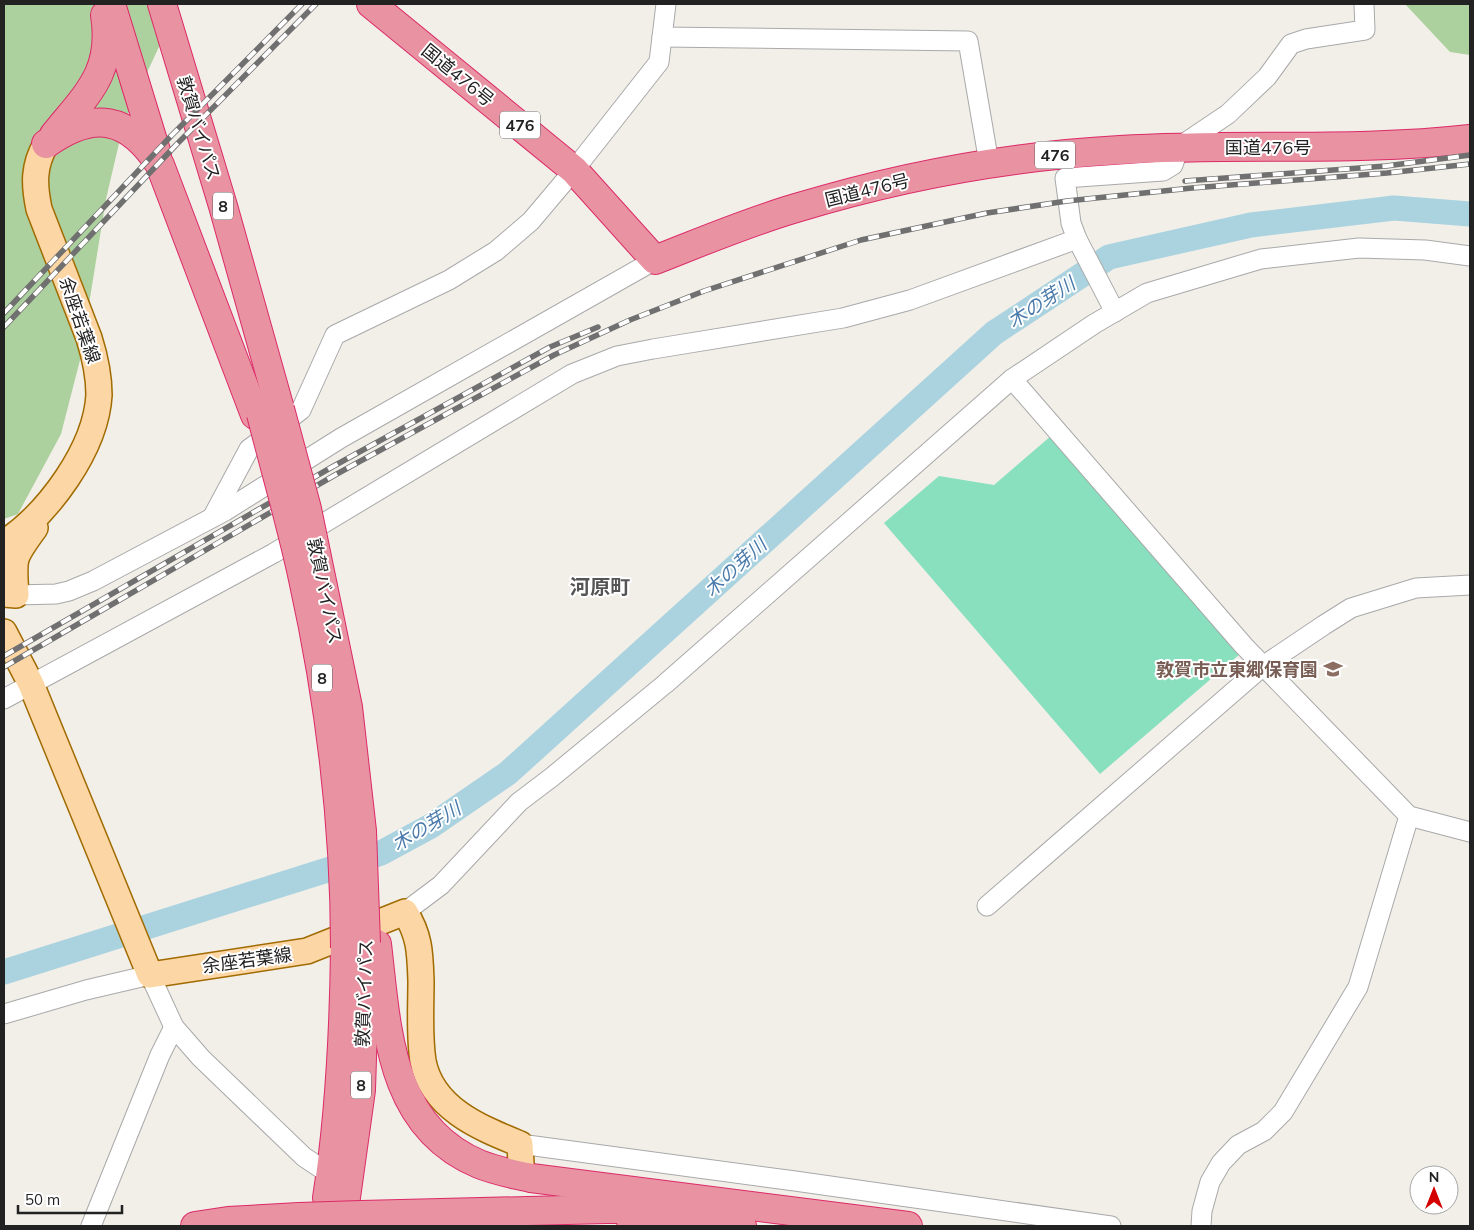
<svg xmlns="http://www.w3.org/2000/svg" width="1474" height="1230" font-family="Mulish,'Noto Sans JP',sans-serif">
	<style>
		.forest { fill: #add19e }
		.pitch { fill: #88e0be }
		.lines { fill: none; stroke-linecap: round; stroke-linejoin: round }
		.river { stroke: #aad3df; stroke-width: 25 }
		.major-tunnel { stroke: #c8c6c1; stroke-width: 25; stroke-dasharray: 25 12; stroke-linecap: butt }
		.minor-casing { stroke: #a9a9a9; stroke-width: 21 }
		.major-casing { stroke: #a06b00; stroke-width: 28 }
		.highway-casing { stroke: #dc2a67; stroke-width: 30 }
		.minor { stroke: #fff; stroke-width: 19 }
		.major { stroke: #fcd6a4; stroke-width: 25 }
		.highway { stroke: #e892a2; stroke-width: 28 }
		.rail-casing { stroke: #707070; stroke-width: 5.5 }
		.rail { stroke: #fff; stroke-width: 4; stroke-dasharray: 11; stroke-linecap: butt }
		.highway-bridge-casing { stroke: #dc2a67; stroke-width: 30; stroke-linecap: butt }
		.highway-bridge { stroke: #e892a2; stroke-width: 28 }
		.labels { text-anchor: middle; dominant-baseline: central; stroke-width: 4; stroke-linejoin: round; paint-order: stroke }
		.shield { fill: #fff; stroke: #646464; stroke-width: 1 }
		.shield-label { font-size: 16px; font-weight: bold; fill: #222 }
		.street-label { font-size: 18px; fill: #222; stroke: #fff }
		.education-label { font-size: 18px; font-weight: bold; fill: #785e54; stroke: #fff; text-anchor: end }
		.water-label { font-size: 19px; font-style: italic; fill: #4a7aab; stroke: #fff }
		.quarter-label { font-size: 20px; font-weight: bold; fill: #555; stroke: #fff }
	</style>
	<rect width="100%" height="100%" fill="#f2efe9"/>
	<g class="forest">
		<path d="M4,4h173l-6,17 -47,101 -18,77 -26,161 -19,74 -43,80 -14,5z"/>
		<path d="M1405,4h65v51l-20,-3z"/>
	</g>
	<path class="pitch" d="M1052,435l188,219 -140,120 -216,-251 55,-47 55,9z"/>
	<g class="lines">
		<path class="river" d="M4,972l377,-119 50,-27 77,-53 486,-440 115,-76 142,-32 143,-17 76,6"/>
		<path class="major-tunnel" d="M521,1164l1,62"/>
		<g class="minor-casing">
			<g id="minor">
				<path d="M662,37l306,4 21,122"/>
				<path d="M1115,312l-38,-73 -6,-16 -6,-45 98,-7 10,-6 6,-18 49,-33 39,-37 24,-33 15,-5 59,-9 -1,-26"/>
				<path d="M1012,379l232,267 165,170 61,16"/>
				<path d="M212,518l37,-69 52,-39 34,-75 114,-55 47,-29 35,-30 43,-51 85,-108 7,-58"/>
				<path d="M16,595l40,-1 13,-3 24,-10 132,-70 116,-73 314,-178"/>
				<path d="M4,699l270,-146 298,-179 45,-18 36,-7 190,-31 67,-18 167,-61"/>
				<path d="M987,906l276,-240 61,-41 27,-17 65,-20 54,-3"/>
				<path d="M405,912l36,-27 78,-83 33,-25 113,-93 347,-305 82,-55 53,-31 114,-34 98,-11 66,2 45,6"/>
				<path d="M4,1014l82,-24 64,-15 24,52 27,31 103,99 27,18"/>
				<path d="M520,1144l275,37 316,45"/>
				<path d="M91,1226l69,-171 14,-28"/>
				<path d="M1201,1226l1,-15 8,-29 11,-19 17,-18 26,-14 19,-19 75,-125 51,-171"/>
			</g>
		</g>
		<g class="major-casing">
			<g id="major">
				<path d="M4,543c44,-29 92,-94 95,-148 0,-20 -4,-38 -10,-57l-50,-129c-5,-24 -6,-43 7,-65"/>
				<path d="M4,594l12,1c-3,-38 -3,-37 19,-67"/>
				<path d="M4,632l27,52 119,291 157,-24 98,-39c15,24 15,41 16,69 0,26 -2,55 2,80 9,48 58,67 97,83l1,20"/>
			</g>
		</g>
		<g class="highway-casing">
			<g id="highway">
				<path d="M111,4l46,150"/>
				<path d="M162,4l61,202 57,203"/>
				<path d="M371,4l203,166 81,90c46,-18 93,-38 141,-52 105,-32 214,-52 324,-58 117,-7 234,2 350,-11"/>
				<path d="M54,135c33,-41 60,-63 51,-120"/>
				<path d="M46,144c48,-34 82,-28 114,21l95,250"/>
				<path d="M377,944c10,83 11,182 102,220 17,7 34,10 52,14l377,48"/>
				<path d="M327,1198c13,-83 17,-167 18,-250"/>
				<path d="M361,1215l246,-6h48"/>
				<path d="M631,1222l111,4"/>
				<path d="M195,1226l33,-5 71,-4"/>
				<path d="M342,1226l19,-136 4,-126"/>
			</g>
		</g>
		<use href="#minor" class="minor"/>
		<use href="#major" class="major"/>
		<use href="#highway" class="highway"/>
		<g class="rail-casing">
			<g id="rail">
				<path d="M1185,181l201,-15 84,-11"/>
				<path d="M4,313l167,-177 131,-132"/>
				<path d="M4,327l172,-182 140,-141"/>
				<path d="M4,656l328,-189 218,-120 48,-20"/>
				<path d="M4,667l331,-192 219,-120 76,-35 74,-29 157,-51 126,-27 80,-12 125,-13 195,-15 83,-9"/>
			</g>
		</g>
		<use href="#rail" class="rail"/>
		<g class="highway-bridge-casing">
			<g id="highway-bridge">
				<path d="M280,409l27,100 41,198 14,124 4,112"/>
				<path d="M261,414c14,55 30,109 42,165 27,122 42,244 42,369"/>
				<path d="M299,1217l62,-2"/>
			</g>
		</g>
		<use href="#highway-bridge" class="highway-bridge"/>
	</g>
	<defs>
		<g id="school-bare" transform="scale(1.5)"><path d="M0-5L7-2L0 1L-7-2ZM-4 1L0 2.5L4 1V4Q0 6-4 4Z" fill="#8d6e63" stroke="#fff" stroke-width="2.5" paint-order="stroke"/></g>
	</defs>
	<g fill-rule="evenodd">
		<use href="#school-bare" x="1333" y="669"/>
	</g>
	<g class="labels">
		<g class="shield">
			<rect x="500" y="111.5" width="40" height="27" rx="4"/>
			<rect x="1035" y="141.5" width="40" height="27" rx="4"/>
			<rect x="213" y="192.5" width="20" height="27" rx="4"/>
			<rect x="312" y="664.5" width="20" height="27" rx="4"/>
			<rect x="351" y="1071.5" width="20" height="27" rx="4"/>
		</g>
		<g class="shield-label">
			<text x="520" y="125">476</text>
			<text x="1055" y="155">476</text>
			<text x="223" y="206">8</text>
			<text x="322" y="678">8</text>
			<text x="361" y="1085">8</text>
		</g>
		<g class="street-label">
			<text transform="translate(458 75) rotate(39)">国道476号</text>
			<text transform="translate(199 128) rotate(73)">敦賀バイパス</text>
			<text x="1268" y="147">国道476号</text>
			<text transform="translate(867 190) rotate(-14)">国道476号</text>
			<text transform="translate(80 320) rotate(71)">余座若葉線</text>
			<text transform="translate(325 591) rotate(78)">敦賀バイパス</text>
			<text transform="translate(247 960) rotate(-8)">余座若葉線</text>
			<text transform="translate(364 993) rotate(-88)">敦賀バイパス</text>
		</g>
		<g class="education-label">
			<text x="1318" y="669">敦賀市立東郷保育園</text>
		</g>
		<g class="water-label">
			<text transform="translate(1041 302) rotate(-33)">木の芽川</text>
			<text transform="translate(735 567) rotate(-42)">木の芽川</text>
			<text transform="translate(426 826) rotate(-31)">木の芽川</text>
		</g>
		<g class="quarter-label">
			<text x="600" y="586">河原町</text>
		</g>
	</g>
	<rect width="1474" height="1230" fill="none" stroke="#222222" stroke-width="10"/>
	<g transform="translate(1434 1190)"><circle r="24" fill="#ffffff" stroke="#a7a7a7"/>
	<path d="M0-4L9 19L0 12L-9 19Z" fill="#d40000"/>
	<text y="-8" font-size="14" font-weight="bold" text-anchor="middle" fill="#222222">N</text>
	</g>
	<path d="M18 1205v8h104v-8" fill="none" stroke="#222222" stroke-width="2.5"/>
	<text x="25" y="1205" font-size="15" fill="#222222" stroke="#ffffff" stroke-width="4" paint-order="stroke">50 m</text>
</svg>
